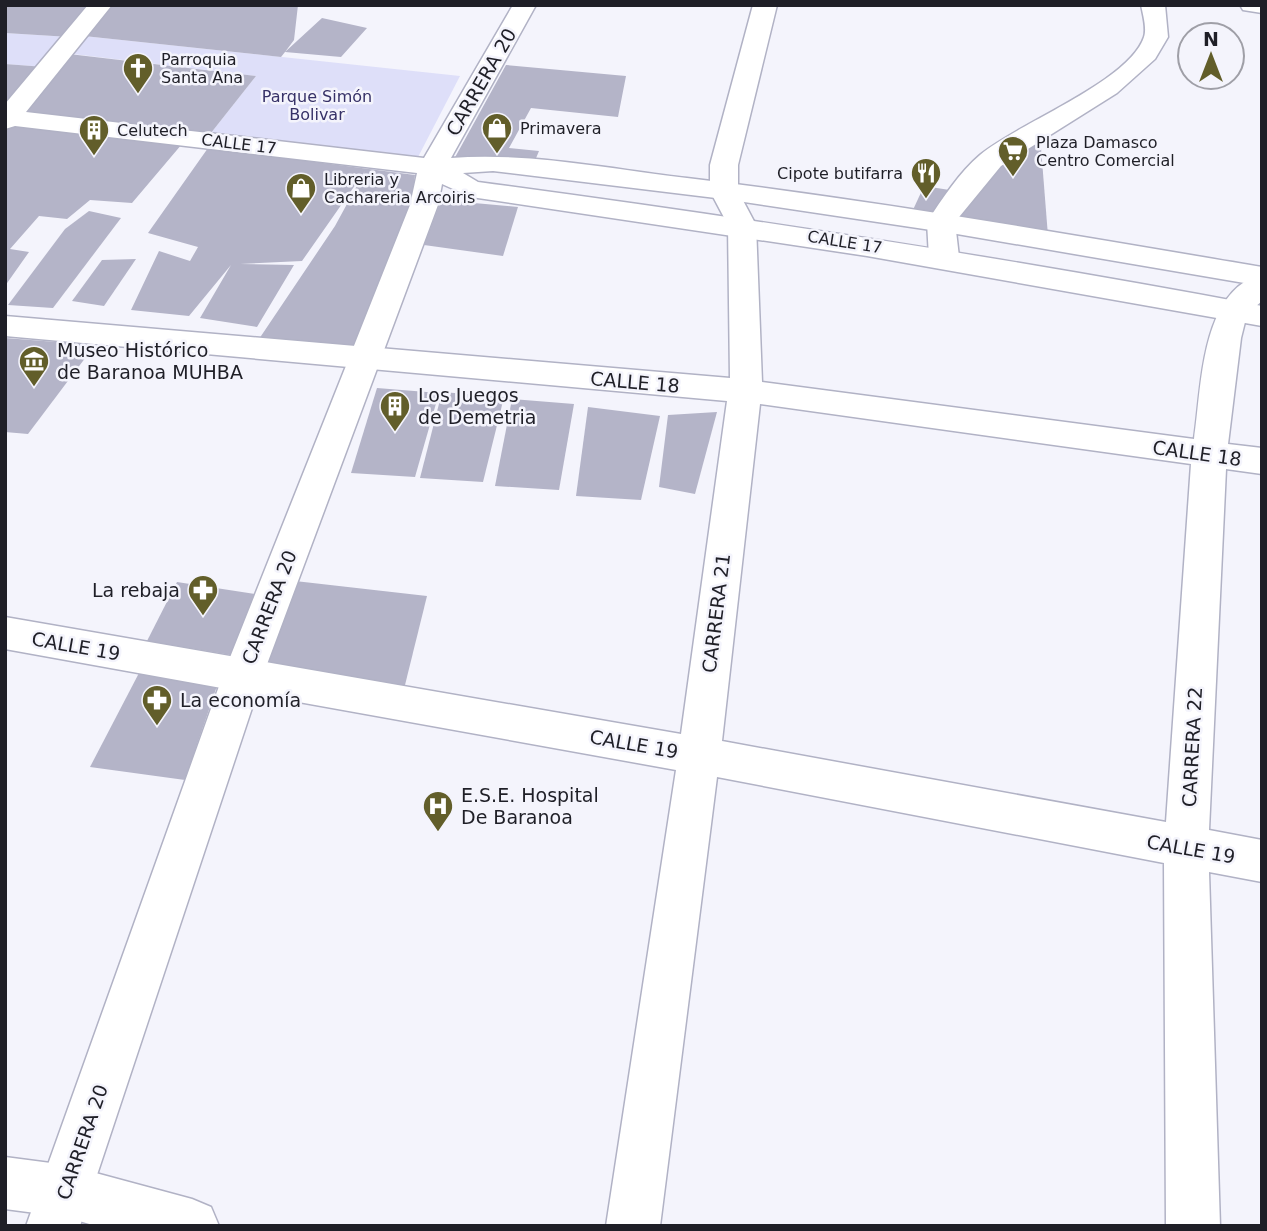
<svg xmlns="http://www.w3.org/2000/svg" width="1267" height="1231" font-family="'DejaVu Sans',sans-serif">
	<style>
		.green { fill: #dedff9 }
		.building { fill: #b4b4c8 }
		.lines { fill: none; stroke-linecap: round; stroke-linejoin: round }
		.street-casing { stroke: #b1b2c5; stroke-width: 3 }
		.secondary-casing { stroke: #b1b2c5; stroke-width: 3 }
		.street { fill: #fff; fill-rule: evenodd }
		.secondary { fill: #fff; fill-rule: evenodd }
		.labels { text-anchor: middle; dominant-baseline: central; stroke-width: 5; stroke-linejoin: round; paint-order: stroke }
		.far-poi-label { font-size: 16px; fill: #1f1f27; stroke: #f4f4fc; text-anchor: start }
		.far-park-label { font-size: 16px; fill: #373268; stroke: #f4f4fc }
		.far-street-label { font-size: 16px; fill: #1f1f27; stroke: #f4f4fc }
		.street-label { font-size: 19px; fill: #1f1f27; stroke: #f4f4fc }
		.poi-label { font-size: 19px; fill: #1f1f27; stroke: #f4f4fc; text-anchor: start }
	</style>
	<rect width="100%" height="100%" fill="#f4f4fc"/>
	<g class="green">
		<path d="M5,33l65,4 -25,30 -40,-3z"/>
		<path d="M84,36l376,40 -43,83 -210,-21 49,-62 -183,-22z"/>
	</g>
	<g class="building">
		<path d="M5,5h89l-24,32 -65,-4z"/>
		<path d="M108,5h190l-4,35 -9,12 37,-34 45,10 -26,29 -56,-5 -4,5 -197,-21z"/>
		<path d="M69,54l187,22 -49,62 -190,-24z"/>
		<path d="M5,64l40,3 -40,46z"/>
		<path d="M506,65l120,11 -8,41 -87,-9 -22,40 30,3 -5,12 -81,-2z"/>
		<path d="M12,122l170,22 -50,59 -42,-3 -23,19 -28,-3 -29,33 19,3 -24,34v-157z"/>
		<path d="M1040,135l8,101 -95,-15 43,-59z"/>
		<path d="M208,148l207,27 -4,31 -58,142 -94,-9 76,-113 30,-55 -63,90 -62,3 54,1 -37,62 -57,-9 31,-53 -42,51 -58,-6 28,-59 31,10 8,-14 -50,-14z"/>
		<path d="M924,186l32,5 -17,26 -27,-5z"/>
		<path d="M441,200l77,7 -15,49 -79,-11z"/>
		<path d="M89,211l32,7 -68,90 -45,-3 57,-76z"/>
		<path d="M136,259l-32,47 -32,-5 30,-41z"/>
		<path d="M5,338l90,7 -67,89 -23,-2z"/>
		<path d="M377,388l62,5 -24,84 -64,-4z"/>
		<path d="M442,392l62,5 -21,85 -63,-4z"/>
		<path d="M512,399l62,5 -15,86 -64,-4z"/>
		<path d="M588,407l72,9 -19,84 -65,-4z"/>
		<path d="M717,412l-22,82 -36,-7 9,-72z"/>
		<path d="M295,581l132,15 -23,93 -140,-24z"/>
		<path d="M177,582l78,12 -24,61 -84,-14z"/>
		<path d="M139,673l78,13 -32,94 -95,-13z"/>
	</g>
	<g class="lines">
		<g class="street-casing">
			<g id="street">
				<path d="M753,5h24l-39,160v26l18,34 6,157 432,57c8,-51 6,-148 68,-165v27l-15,13 -6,24 -13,106 34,4v26l-36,-5 -17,361 53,10v42l-53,-10 11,354h-54l-2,-363 -447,-86 -57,449h-54l70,-456 -671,-121v-32l676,117 46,-333 -722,-65v-20l725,62 -2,-153 -18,-34v-26zM760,404l431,60 -25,358 -444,-81z"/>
				<path d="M1141,5h24l3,32 -13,22 -38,34 -116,73 -46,56 4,35 -5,6 -10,3 -10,-3 -5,-6 -2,-35c15,-23 32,-49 53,-67 38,-32 149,-73 164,-118 3,-9 -1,-22 -3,-32z"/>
				<path d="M1240,5h22v8l-19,-3z"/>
				<path d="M5,1157l61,8 126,34 19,8 8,19h-123l-30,-9 -61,-8z"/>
			</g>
		</g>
		<g class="secondary-casing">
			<path id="secondary" d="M88,5h24l-86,107 398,46 89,-153h23l-85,153c78,-6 158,11 236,20 193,23 384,57 575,89v19l-311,-53 -227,-34 -231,-28 -30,2 15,9c262,35 524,75 784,124v20l-395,-70 -396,-59 -29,-13 -4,21 -175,470 -183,551h-54l197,-551 187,-470 7,-32 -402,-47 -10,3v-25z"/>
		</g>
		<use href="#street" class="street"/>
		<use href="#secondary" class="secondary"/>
	</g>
	<defs>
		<g id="church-pin" transform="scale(1.575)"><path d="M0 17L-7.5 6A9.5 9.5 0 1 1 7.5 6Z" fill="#625e2a" stroke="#f4f4fc"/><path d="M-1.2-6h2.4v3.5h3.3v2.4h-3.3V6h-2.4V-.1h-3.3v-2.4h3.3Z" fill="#fff"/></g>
		<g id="shop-pin" transform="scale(1.575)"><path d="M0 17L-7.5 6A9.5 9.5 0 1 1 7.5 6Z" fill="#625e2a" stroke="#f4f4fc"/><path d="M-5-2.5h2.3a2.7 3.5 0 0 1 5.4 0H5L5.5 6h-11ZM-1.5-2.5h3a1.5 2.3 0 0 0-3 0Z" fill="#fff"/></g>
		<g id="building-pin" transform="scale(1.575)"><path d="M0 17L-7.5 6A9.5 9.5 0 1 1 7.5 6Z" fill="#625e2a" stroke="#f4f4fc"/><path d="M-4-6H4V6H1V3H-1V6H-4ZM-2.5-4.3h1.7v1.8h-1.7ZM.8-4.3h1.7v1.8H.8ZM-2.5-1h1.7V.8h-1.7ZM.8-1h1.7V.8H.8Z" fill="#fff"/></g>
		<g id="supermarket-pin" transform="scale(1.575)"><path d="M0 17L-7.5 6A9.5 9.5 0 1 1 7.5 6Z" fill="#625e2a" stroke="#f4f4fc"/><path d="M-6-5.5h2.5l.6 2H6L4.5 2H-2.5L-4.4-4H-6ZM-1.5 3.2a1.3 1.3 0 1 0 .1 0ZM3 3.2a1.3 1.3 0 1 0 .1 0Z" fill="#fff"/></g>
		<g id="restaurant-pin" transform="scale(1.575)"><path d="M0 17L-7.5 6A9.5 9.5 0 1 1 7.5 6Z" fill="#625e2a" stroke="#f4f4fc"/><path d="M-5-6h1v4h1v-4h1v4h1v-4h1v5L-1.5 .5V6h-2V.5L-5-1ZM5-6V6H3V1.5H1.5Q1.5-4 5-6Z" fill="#fff"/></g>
		<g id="museum-pin" transform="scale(1.575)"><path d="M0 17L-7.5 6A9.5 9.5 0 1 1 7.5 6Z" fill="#625e2a" stroke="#f4f4fc"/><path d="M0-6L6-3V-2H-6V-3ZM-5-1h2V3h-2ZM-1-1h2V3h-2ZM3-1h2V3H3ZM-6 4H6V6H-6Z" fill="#fff"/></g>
		<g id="pharmacy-pin" transform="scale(1.575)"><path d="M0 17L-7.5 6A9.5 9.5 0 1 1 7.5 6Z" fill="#625e2a" stroke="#f4f4fc"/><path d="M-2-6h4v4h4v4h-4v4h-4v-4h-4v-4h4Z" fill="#fff"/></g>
		<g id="hospital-pin" transform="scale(1.575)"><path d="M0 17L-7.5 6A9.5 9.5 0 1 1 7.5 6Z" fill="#625e2a" stroke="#f4f4fc"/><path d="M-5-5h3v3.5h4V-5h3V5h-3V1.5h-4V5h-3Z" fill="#fff"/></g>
	</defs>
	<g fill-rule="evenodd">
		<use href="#church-pin" x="138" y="68"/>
		<use href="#shop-pin" x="497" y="128"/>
		<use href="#building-pin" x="94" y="130"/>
		<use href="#supermarket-pin" x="1013" y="151"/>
		<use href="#restaurant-pin" x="926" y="173"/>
		<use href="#shop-pin" x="301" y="188"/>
		<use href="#museum-pin" x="34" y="361"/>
		<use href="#building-pin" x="395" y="406"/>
		<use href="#pharmacy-pin" x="203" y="590"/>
		<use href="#pharmacy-pin" x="157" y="700"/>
		<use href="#hospital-pin" x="438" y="806"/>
	</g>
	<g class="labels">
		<g class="far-poi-label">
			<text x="161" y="59">Parroquia<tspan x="161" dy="18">Santa Ana</tspan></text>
			<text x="520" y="128">Primavera</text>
			<text x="117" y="130">Celutech</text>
			<text x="1036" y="142">Plaza Damasco<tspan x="1036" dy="18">Centro Comercial</tspan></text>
			<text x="903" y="173" text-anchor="end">Cipote butifarra</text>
			<text x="324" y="179">Libreria y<tspan x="324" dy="18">Cachareria Arcoiris</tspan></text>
		</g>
		<g class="far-park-label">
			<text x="317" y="96">Parque Simón<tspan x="317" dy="18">Bolivar</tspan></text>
		</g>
		<g class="far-street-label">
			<text transform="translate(239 144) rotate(7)">CALLE 17</text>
			<text transform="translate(845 242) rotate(9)">CALLE 17</text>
		</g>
		<g class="street-label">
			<text transform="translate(481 82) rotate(-60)">CARRERA 20</text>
			<text transform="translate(635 382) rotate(5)">CALLE 18</text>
			<text transform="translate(1197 453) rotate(8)">CALLE 18</text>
			<text transform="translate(269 607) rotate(-69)">CARRERA 20</text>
			<text transform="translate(716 613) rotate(-83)">CARRERA 21</text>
			<text transform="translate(76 646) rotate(10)">CALLE 19</text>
			<text transform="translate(634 744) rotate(10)">CALLE 19</text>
			<text transform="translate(1192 747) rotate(-87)">CARRERA 22</text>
			<text transform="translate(1191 849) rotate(10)">CALLE 19</text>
			<text transform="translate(82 1142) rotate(-71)">CARRERA 20</text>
		</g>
		<g class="poi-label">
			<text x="57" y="350">Museo Histórico<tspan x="57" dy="22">de Baranoa MUHBA</tspan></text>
			<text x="418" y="395">Los Juegos<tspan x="418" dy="22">de Demetria</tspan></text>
			<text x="180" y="590" text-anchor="end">La rebaja</text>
			<text x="180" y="700">La economía</text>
			<text x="461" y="795">E.S.E. Hospital<tspan x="461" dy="22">De Baranoa</tspan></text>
		</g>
	</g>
	<rect width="1267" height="1231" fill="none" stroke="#1f1f27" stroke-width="14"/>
	<g transform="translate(1211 56)"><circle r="33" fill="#f4f4fc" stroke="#9f9fa7" stroke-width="2"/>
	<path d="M0-5L12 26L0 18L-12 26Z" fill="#625e2a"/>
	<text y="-10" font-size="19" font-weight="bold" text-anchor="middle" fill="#1f1f27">N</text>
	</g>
</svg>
